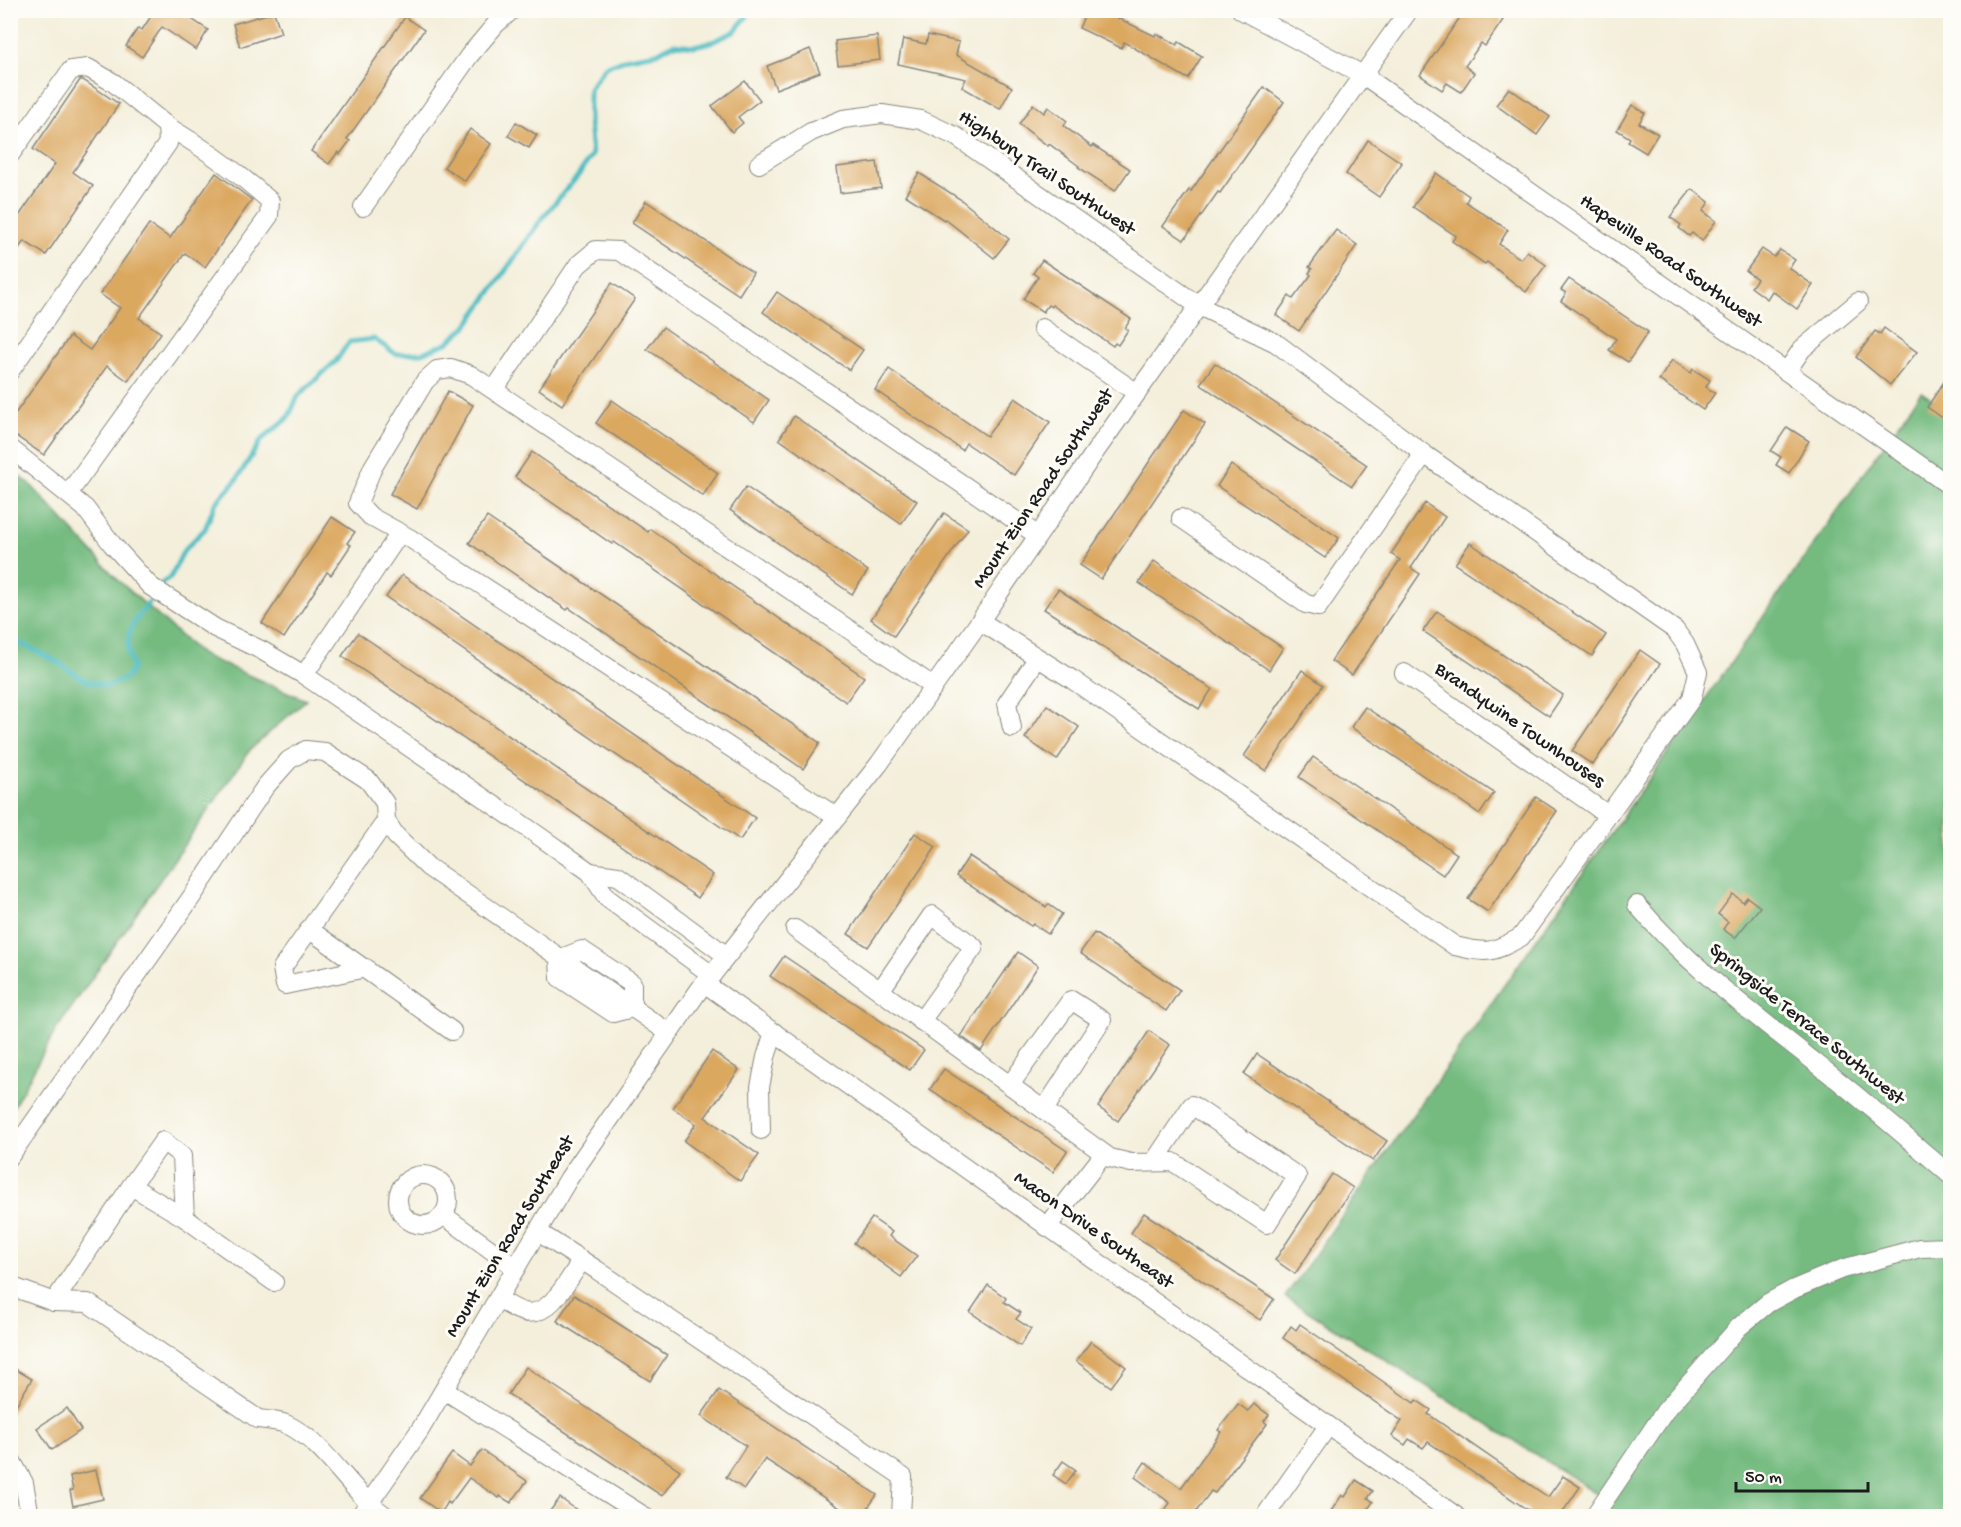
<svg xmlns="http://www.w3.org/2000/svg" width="1961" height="1527" font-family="'Gochi Hand',sans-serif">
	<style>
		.forest { fill: #75bb80; stroke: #486c4e; stroke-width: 1.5 }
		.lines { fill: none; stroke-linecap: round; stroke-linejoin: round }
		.stream { stroke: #4ebdc3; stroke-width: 5 }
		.building { fill: #dba860 }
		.minor-casing { stroke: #88867c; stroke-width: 20 }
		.minor { stroke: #fff; stroke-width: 18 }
		.labels { text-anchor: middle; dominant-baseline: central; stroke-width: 6; stroke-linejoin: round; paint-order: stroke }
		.street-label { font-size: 20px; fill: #1c1c1c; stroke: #fdfcf7 }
	</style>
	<rect width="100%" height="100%" fill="#fdfcf7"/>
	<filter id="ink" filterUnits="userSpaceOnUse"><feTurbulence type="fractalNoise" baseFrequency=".0167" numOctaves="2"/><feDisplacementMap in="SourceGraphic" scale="12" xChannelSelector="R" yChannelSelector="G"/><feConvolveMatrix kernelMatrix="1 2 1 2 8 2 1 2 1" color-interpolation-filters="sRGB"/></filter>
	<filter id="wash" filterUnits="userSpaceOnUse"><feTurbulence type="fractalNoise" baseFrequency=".008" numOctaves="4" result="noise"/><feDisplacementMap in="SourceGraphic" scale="24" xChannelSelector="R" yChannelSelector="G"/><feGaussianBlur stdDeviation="1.35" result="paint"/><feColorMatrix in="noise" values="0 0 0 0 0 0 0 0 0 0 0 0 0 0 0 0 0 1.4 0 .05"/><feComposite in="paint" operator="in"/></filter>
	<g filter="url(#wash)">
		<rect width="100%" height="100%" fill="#f4efdb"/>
		<g class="forest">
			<path d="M1921,392l29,19v1105h-340l-7,-19 -318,-200z"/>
			<path d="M11,470l18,13 89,97 84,75 104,45 -56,50 -194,280 -45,81z"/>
		</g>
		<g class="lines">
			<g class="stream">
				<path d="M161,584l9,-6 14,-28 21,-21 10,-25 22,-25 25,-40 26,-21 10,-22 38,-35 13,-19 25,-3 22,15 26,-1 25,-10 20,-17 76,-109 34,-40 15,-22 -3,-34v-32l16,-22 23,-9 29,-5 16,-9 21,2 18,-4 22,-10 18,-22"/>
				<path d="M10,646l10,-3 36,18 30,20 21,5 19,-8 7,-10c-11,-27 -3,-45 16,-65"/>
			</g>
		</g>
		<g id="blocks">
			<g class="building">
				<path d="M155,10h23l30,20 -12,20 -34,-23 -20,30 -16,-11 12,-18 4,2z"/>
				<path d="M1087,10h14l54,26 1,-3 21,12 2,-3 23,14 -14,23 -64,-37 -3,6 -42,-20z"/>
				<path d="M1465,10h24l14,10 -18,26 -4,-3 -16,23 9,7 -13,19 -14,-9 -5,7 -22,-15z"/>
				<path d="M274,12l7,21 -41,14 -7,-23z"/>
				<path d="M405,17l19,13 -77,109 3,2 -10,13 -2,-2 -9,12 -18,-13z"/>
				<path d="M928,35l31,7 -3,13 56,32 -12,22 -38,-22 4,-8 -68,-15 5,-25 23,5z"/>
				<path d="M877,36l3,24 -42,5 -3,-24z"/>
				<path d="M810,49l10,23 -44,17 -9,-23z"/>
				<path d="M80,80h3l36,24 -46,68 20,14 -47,69 -22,-14 -14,20v-32l45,-65 -22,-15z"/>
				<path d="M745,81l15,19 -22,17 5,6 -11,9 -20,-26z"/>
				<path d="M1264,87l20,15 -64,91 -2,-1 -34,48 -21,-14 26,-36 2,1z"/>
				<path d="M1509,88l41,29 -13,18 -41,-30z"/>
				<path d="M1033,104l11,9 4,-6 19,14 -3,5 28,21 1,-2 37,24 -15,22 -37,-24 1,-1 -30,-22 -1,2 -29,-22z"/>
				<path d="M1632,105l13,8 -6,10 19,11 -12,19 -18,-11 2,-4 -13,-8z"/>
				<path d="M516,122l21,13 -8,13 -21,-12z"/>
				<path d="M470,129l21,15 -26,37 -21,-14z"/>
				<path d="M1368,140l34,23 -23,34 -33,-23z"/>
				<path d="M877,162l4,26 -41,5 -3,-26z"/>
				<path d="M216,173l36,27 -47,67 -20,-14 -46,65 22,15 -33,48 -21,-15 -63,89 -34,-23v-11l60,-85 20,14 30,-42 -20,-14 49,-70 21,14z"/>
				<path d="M919,173l41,26 49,40 -15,19 -49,-39 -1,1 -39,-25z"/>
				<path d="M1436,173l33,23 -3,6 42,28 -9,14 22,15 6,-8 19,14 -20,27 -39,-30 -2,2 -33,-23 4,-5 -43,-29z"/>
				<path d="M1692,189l17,13 -6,9 13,10 -14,20 -10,-8 -3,3 -10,-8 2,-3 -11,-8z"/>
				<path d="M646,201l107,72 -14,22 -107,-72z"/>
				<path d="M1336,230l21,15 -58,86 -23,-16 13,-19 4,3 18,-24 -2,-2 3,-4 -3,-2z"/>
				<path d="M1762,249l12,8 6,-7 15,10 -6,8 24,17 -16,24 -25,-18 -5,8 -16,-12 6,-8 -11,-8z"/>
				<path d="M1042,260l89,59 -6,9 3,2 -10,15 -3,-2 -2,3 -61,-41 -1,2 -3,-2 -5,7 -20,-13 15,-22 -5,-4z"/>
				<path d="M1569,279l79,53 -20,30 -19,-12 7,-11 -55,-38 5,-8 -5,-3z"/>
				<path d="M612,283l23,16 -73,106 -23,-16z"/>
				<path d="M777,292l86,58 -14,20 -86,-58z"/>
				<path d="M663,327l106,73 -15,22 -107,-73z"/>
				<path d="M1884,328l33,24 -27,33 -34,-28 19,-26 5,3z"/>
				<path d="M1672,360l19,13 2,-4 17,11 -4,7 9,6 -12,17 -44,-30z"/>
				<path d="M1215,363l152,102 -15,21 -152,-102z"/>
				<path d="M889,369l98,67 28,-38 35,24 -36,53 -48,-32 -4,7 -87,-60z"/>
				<path d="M1950,373v50l-23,-16z"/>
				<path d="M448,391l25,14 -56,104 -27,-15z"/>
				<path d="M612,400l106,73 -15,23 -107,-73z"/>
				<path d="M1184,410l21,14 -104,155 -21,-14z"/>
				<path d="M794,416l123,85 -16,23 -122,-85z"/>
				<path d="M1787,427l22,14 -20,32 -13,-8 5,-8 -10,-6z"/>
				<path d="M532,452l116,80 2,-3 214,148 -18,25 -232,-160 -2,2 -97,-67z"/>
				<path d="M1231,465l108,73 -14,20 -108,-72z"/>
				<path d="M746,487l122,84 -16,23 -122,-84z"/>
				<path d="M1425,503l20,14 -34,51 9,6 -68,101 -21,-14 69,-101 -9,-6z"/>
				<path d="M944,513l24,16 -74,107 -23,-17z"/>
				<path d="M332,517l23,15 -8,11 4,2 -20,30 -4,-3 -43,66 -22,-15z"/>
				<path d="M487,517l333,226 -17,26 -234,-161 -2,2 -98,-67z"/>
				<path d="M1470,543l136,92 -14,21 -137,-92z"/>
				<path d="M1154,561l129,87 -14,22 -130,-87z"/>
				<path d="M402,575l353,243 -15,22 -354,-243z"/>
				<path d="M1058,589l154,100 -13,20 -155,-100z"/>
				<path d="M1437,611l126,84 -14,21 -126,-85z"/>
				<path d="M358,633l355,242 -15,23 -356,-242z"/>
				<path d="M1640,650l20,14 -67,101 -21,-14z"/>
				<path d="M1302,670l21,15 -57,86 -22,-15z"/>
				<path d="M1047,705l32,22 -22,33 -32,-22z"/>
				<path d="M1365,707l129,86 -14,21 -129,-87z"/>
				<path d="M1313,757l144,97 -14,21 -144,-98z"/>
				<path d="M1536,797l21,14 -69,101 -20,-13z"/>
				<path d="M915,833l21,14 -68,100 -20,-13z"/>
				<path d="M969,856l77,51 2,-3 14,10 -14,20 -15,-10 -2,2 -75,-50z"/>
				<path d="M1733,894l10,8 4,-5 13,10 -25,31 -12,-9 5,-7 -10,-8z"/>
				<path d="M1094,933l86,57 -14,21 -86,-58z"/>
				<path d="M1018,952l20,14 -57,85 -20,-15z"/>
				<path d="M784,956l140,94 -14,20 -140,-94z"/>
				<path d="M1149,1031l21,14 -52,76 -20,-14z"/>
				<path d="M712,1051l27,19 -34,47 54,38 -19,26 -56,-40 12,-17 -23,-16z"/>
				<path d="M1257,1054l130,87 -14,20 -129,-87z"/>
				<path d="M944,1069l123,82 -14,21 -123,-83z"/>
				<path d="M1332,1174l21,14 -58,86 -20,-14z"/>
				<path d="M1144,1213l130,86 -14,21 -129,-87z"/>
				<path d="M872,1218l20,14 -3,4 28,20 -16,21 -47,-34z"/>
				<path d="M988,1285l18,13 -2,4 17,11 -5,6 15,10 -11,17 -50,-34z"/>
				<path d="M574,1295l93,60 -17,26 -93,-60z"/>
				<path d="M1300,1324l114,79 2,-3 15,10 -3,4 120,83 15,-21 17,11 -20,29h-35l4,-5 -101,-69 -5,6 -14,-9 -4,6 -13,-9 10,-15 -119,-83 8,-12 5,4z"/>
				<path d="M1091,1341l35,26 -15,20 -35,-26z"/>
				<path d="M10,1366l22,13 -22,36z"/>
				<path d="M526,1367l154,103 -18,26 -154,-102z"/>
				<path d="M719,1390l158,105 -15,21h-10l-87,-57 -21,30 -18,-12 20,-31 -45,-30z"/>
				<path d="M1238,1404l10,7 6,-7 15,11 -5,6 3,3 -52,69 -4,-2 -18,25h-32l9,-13 -35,-26 10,-15 36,26 40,-56 -3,-2z"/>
				<path d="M67,1408l14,22 -29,20 -15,-22z"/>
				<path d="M482,1450l45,31 -16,22 -11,-7 -1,2 -30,-20 -19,26 -2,-2 -7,11 -21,-15 32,-45 18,13z"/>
				<path d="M1063,1461l13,9 -10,14 -13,-9z"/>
				<path d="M96,1470l7,29 -30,7 -3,-15 3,-1 -3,-14z"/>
				<path d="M1356,1480l17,11 -5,7 5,4 -10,14h-24l-8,-5 11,-16 3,2z"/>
				<path d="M560,1498l25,18h-39z"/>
			</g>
		</g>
	</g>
	<g filter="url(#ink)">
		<use href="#blocks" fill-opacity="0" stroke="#88867c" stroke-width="1.5"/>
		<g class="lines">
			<g class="minor-casing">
				<g id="minor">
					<path d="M1241,10l122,65 587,411"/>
					<path d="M10,155l61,-85 17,-2 26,15 53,43 1,17 -158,228"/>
					<path d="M759,164l52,-32 32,-13 39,-5 39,6 36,17 242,169 77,37 148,111 251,176 10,14 13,28 -6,26 -171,239c-29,16 -33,17 -66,9l-382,-266 -93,-59"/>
					<path d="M363,207l106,-151 27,-32 16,-14"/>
					<path d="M1042,328l95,65"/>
					<path d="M1787,371l15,-22 56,-47"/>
					<path d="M494,390l84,-125 18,-15 23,1 418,284"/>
					<path d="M10,448l75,60 27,36 38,42 65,42 46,22 43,25 235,161 51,36 17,26 105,77"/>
					<path d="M68,494l201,-278 1,-15c-32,-29 -66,-53 -103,-75"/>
					<path d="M1181,518l125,86 12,3 106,-153"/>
					<path d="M1404,673l204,142"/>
					<path d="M304,675l96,-142"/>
					<path d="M1012,728l-5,-25 30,-44"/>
					<path d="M837,817l-426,-278 -40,-22 -13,-14 15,-36 52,-86 12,-11 14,-2 20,7 462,311"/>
					<path d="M590,872l28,4 109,80"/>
					<path d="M1637,905c49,58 110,104 170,151 49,38 96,78 143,119"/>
					<path d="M795,929l315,229 21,5 42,-1 94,62 30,-48 -105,-71 -38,57"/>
					<path d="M310,930l142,101"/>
					<path d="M559,959l23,-9 50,33v25"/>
					<path d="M559,959l1,19 53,35 19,-5"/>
					<path d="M366,968l-81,17 -3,-17 104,-147"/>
					<path d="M704,983l752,533"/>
					<path d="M880,991l52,-76 42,32 -53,74"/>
					<path d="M1010,1085l61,-85 31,20 -58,90"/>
					<path d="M761,1130l-1,-43 6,-30 8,-25"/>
					<path d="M10,1156l183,-261 72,-108 24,-27 17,-10 19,2 43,28 17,23 1,18 10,15 32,31 241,166"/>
					<circle cx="423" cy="1200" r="25"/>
					<path d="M131,1186l54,32 89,64"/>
					<path d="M443,1215l73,53"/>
					<path d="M1047,1227l57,-73"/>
					<path d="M538,1232l59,38 306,207 -2,39"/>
					<path d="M10,1286l44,16 34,1 170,116c9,1 20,2 28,5 42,20 61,66 100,92"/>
					<path d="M498,1299c8,4 17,11 26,13 26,7 45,-34 58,-52"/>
					<path d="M54,1302l77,-116 32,-45 19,15 3,62"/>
					<path d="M444,1390l200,126"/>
					<path d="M10,1458l14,25 6,33"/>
					<path d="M360,1516l60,-86 149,-252 135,-195 8,-8 167,-211 101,-143 115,-169 314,-442"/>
					<path d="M1265,1516l63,-90"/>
					<path d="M1594,1516l71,-105 74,-84 29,-24 26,-14 48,-20 78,-21 30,-1"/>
				</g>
			</g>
			<use href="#minor" class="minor"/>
		</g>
	</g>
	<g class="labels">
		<g class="street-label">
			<text transform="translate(1046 174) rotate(34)">Highbury Trail Southwest</text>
			<text transform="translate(1670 262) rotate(35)">Hapeville Road Southwest</text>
			<text transform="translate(1044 489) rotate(-56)">Mount Zion Road Southwest</text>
			<text transform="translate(1519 726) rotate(35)">Brandywine Townhouses</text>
			<text transform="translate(1806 1025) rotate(39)">Springside Terrace Southwest</text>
			<text transform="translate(1093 1231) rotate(35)">Macon Drive Southeast</text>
			<text transform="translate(511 1237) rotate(-59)">Mount Zion Road Southeast</text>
		</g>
	</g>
	<rect width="1961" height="1527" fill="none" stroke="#fdfcf7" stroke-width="36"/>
	<path d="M1736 1482v9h132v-9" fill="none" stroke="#1c1c1c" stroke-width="3"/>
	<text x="1745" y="1482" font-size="18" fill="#1c1c1c" stroke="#fdfcf7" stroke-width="4.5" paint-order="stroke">50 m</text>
</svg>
